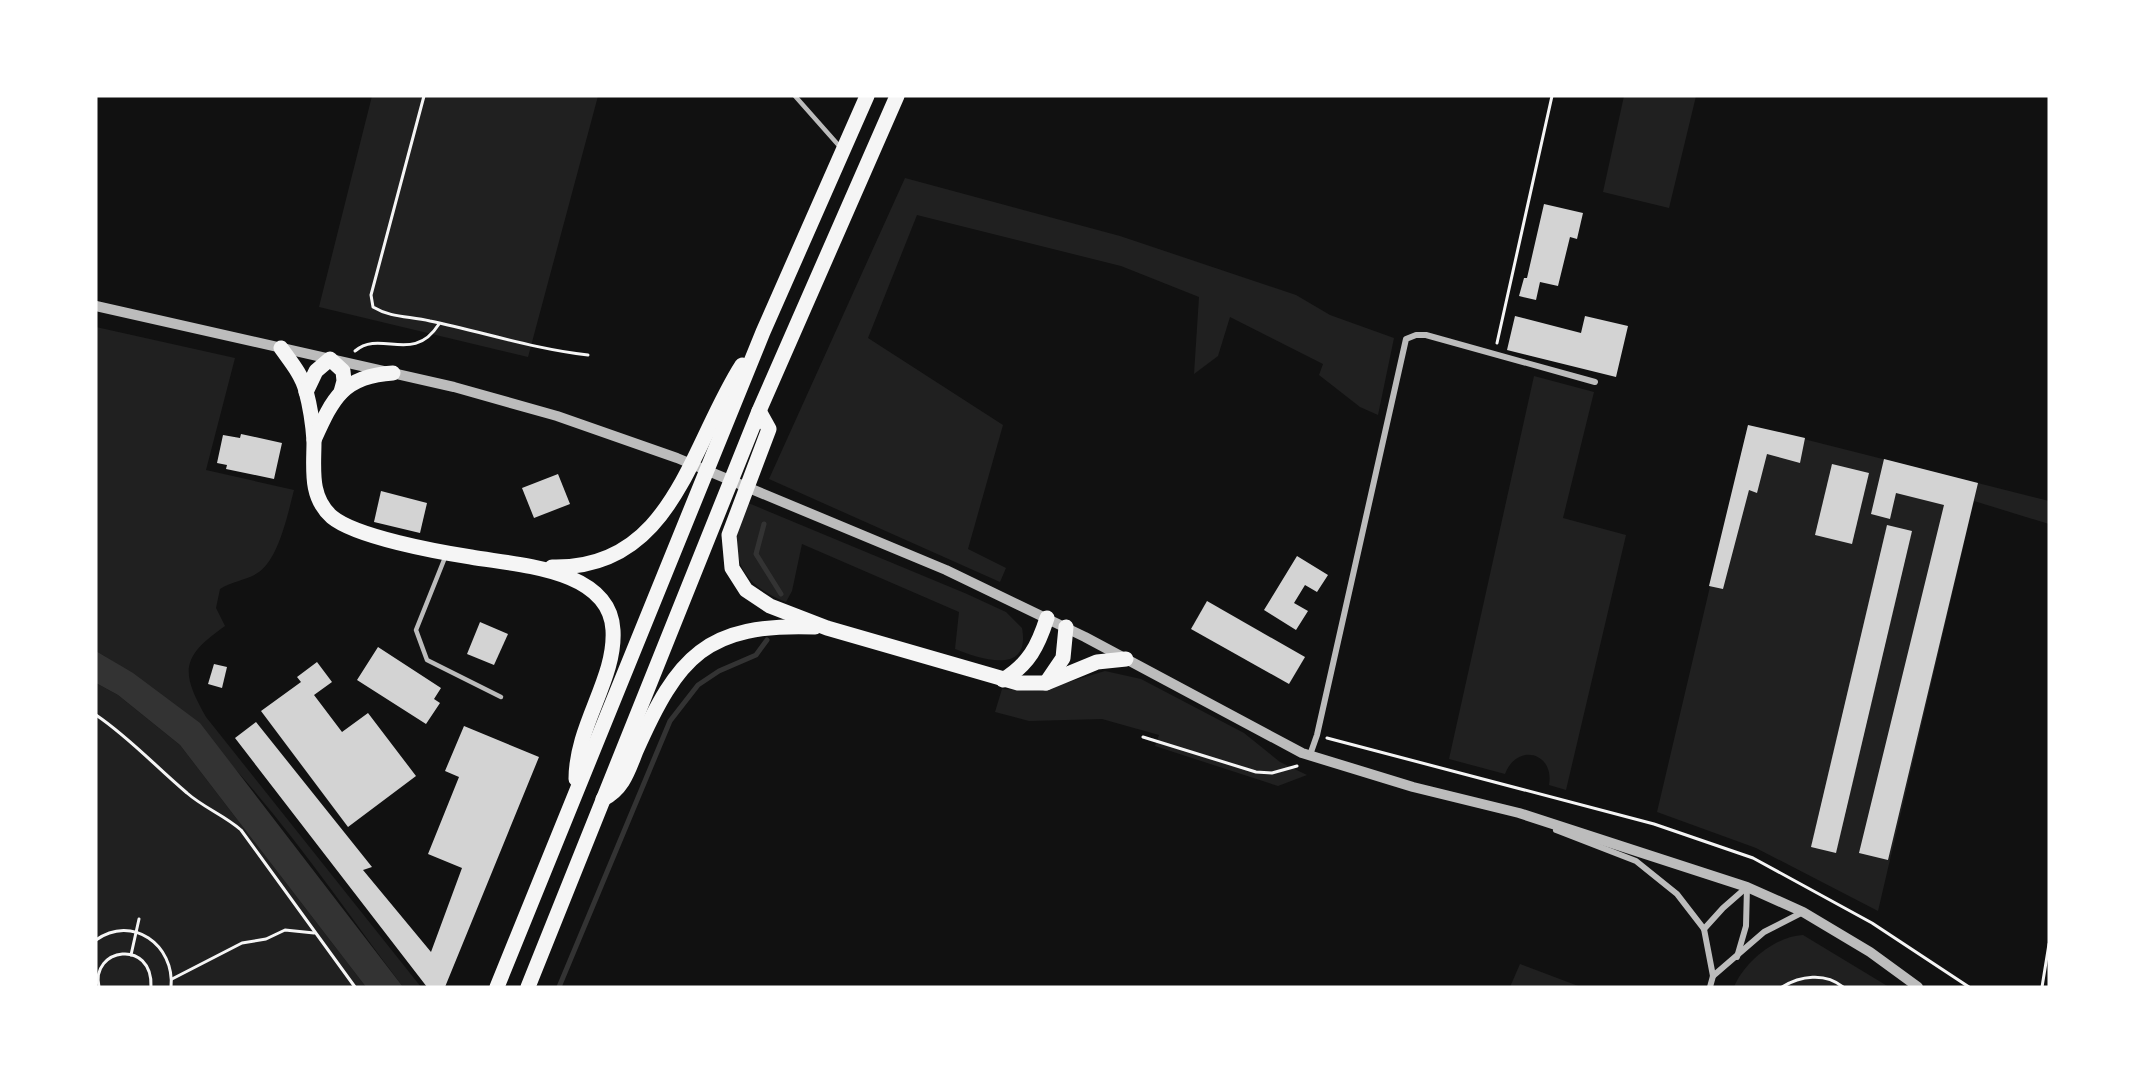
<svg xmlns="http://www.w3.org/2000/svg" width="2145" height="1083" font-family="Montserrat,sans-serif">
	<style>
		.green { fill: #202020 }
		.water { fill: #333 }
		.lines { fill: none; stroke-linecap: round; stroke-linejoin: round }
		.stream { stroke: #333; stroke-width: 5 }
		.building { fill: #d3d3d3 }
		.path { stroke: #f5f5f5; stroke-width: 3 }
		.service { stroke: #bcbcbc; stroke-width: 4.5 }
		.minor { stroke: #bcbcbc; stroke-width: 6 }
		.tertiary { stroke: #bcbcbc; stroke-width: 10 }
		.trunk { stroke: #f5f5f5; stroke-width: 15 }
	</style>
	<rect width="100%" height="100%" fill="#111"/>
	<g class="green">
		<path d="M372,96h226l-70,261 -209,-50z"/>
		<path d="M1624,96h72l-27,112 -66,-16z"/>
		<path d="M905,178l215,58 176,59 34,20 64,23 -16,77 -18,-8 -41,-32 4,-11 -93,-47 -12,39 -24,18 5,-77 -78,-31 -204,-51 -49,123 135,87 -35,124 38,19 -6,14 -231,-103z"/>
		<path d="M96,327l139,31 -29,112 88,20c-6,23 -15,68 -35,82 -11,8 -27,9 -39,17l-4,19 9,18c-44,31 -45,45 -19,91l215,270h-18c-87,-115 -180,-263 -307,-336z"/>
		<path d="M1534,376l60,16 -31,126 63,17 -60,255 -17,-5c6,-32 -32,-43 -44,-11l-56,-15z"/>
		<path d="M1748,425l301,76v23l-75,-23 -96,410 -122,-63 -99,-36z"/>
		<path d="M746,502l221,92 39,18 16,16c9,48 -42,31 -67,21l4,-37 -157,-68 -10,47 -6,11c-50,-19 -59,-52 -40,-100z"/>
		<path d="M1105,671l36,8 103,54 36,29 27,13 -29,11 -123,-40 4,-11 -57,-16 -73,2 -34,-9 7,-23 37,2z"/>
		<path d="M96,683l22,12 62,50 186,242h-270z"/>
		<path d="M1803,935l86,52h-155c10,-25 42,-51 69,-52z"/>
		<path d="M1520,964l61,23h-71z"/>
	</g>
	<path class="water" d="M96,651l37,22 67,50 203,264h-37l-186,-242 -62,-50 -22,-12z"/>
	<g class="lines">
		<g class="stream">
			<path d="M764,524l-8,30 25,40"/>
			<path d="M559,987l111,-266 28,-36 21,-14 37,-16 11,-15"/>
		</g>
	</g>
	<g class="building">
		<path d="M1544,204l39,9 -6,26 -7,-2 -12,49 -18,-4 -4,18 -17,-4 5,-18h3z"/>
		<path d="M1515,316l66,17 4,-17 43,10 -12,51 -109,-27z"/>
		<path d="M1748,425l57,13 -5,25 -33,-9 -10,39 -8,-3 -26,99 -14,-3z"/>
		<path d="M241,434l41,9 -8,36 -48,-10 1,-4 -10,-2 6,-28 17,3z"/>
		<path d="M1884,459l94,24 -90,377 -29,-7 85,-348 -48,-12 -6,26 -19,-5z"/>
		<path d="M1832,464l37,9 -17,71 -37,-9z"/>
		<path d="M558,474l12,30 -36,14 -12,-30z"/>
		<path d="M381,491l46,12 -7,30 -46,-11z"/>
		<path d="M1887,525l25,6 -76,322 -25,-6z"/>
		<path d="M1297,556l31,19 -11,17 -12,-7 -11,18 14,8 -12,19 -32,-20z"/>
		<path d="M1207,601l98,56 -16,27 -98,-55z"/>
		<path d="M480,622l28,12 -14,31 -27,-11z"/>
		<path d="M378,647l63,41 -7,11 6,4 -14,21 -69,-44z"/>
		<path d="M317,662l15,20 -18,13 28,37 26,-19 48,63 -68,51 -87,-116 40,-29 -4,-5z"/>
		<path d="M214,664l13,3 -5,21 -14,-4z"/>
		<path d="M256,722l116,145 -9,3 68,82 31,-84 -34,-14 31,-77 -14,-6 19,-45 75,31 -94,230h-18l-192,-249z"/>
	</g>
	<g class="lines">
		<g class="path">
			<path d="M424,96l-53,199 2,12c18,11 37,9 57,14 53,11 104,28 158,34"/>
			<path d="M1497,343l55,-247"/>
			<path d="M355,351c26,-22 58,14 84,-27"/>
			<path d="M96,715c34,23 60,52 91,78 17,15 37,22 54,37l114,157"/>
			<path d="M1143,737l113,35 16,1 25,-7"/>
			<path d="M1327,738l327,86 99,34 119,65 97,64"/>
			<path d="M96,940c36,-26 79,5 75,47"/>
			<path d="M131,955l8,-36"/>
			<path d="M172,979l70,-36 24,-4 19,-9 29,3"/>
			<path d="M99,987c-9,-39 54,-49 52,0"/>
			<path d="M1782,987c18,-11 43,-15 61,0"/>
			<path d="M2042,987l7,-43"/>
		</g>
		<g class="service">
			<path d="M795,96l46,52"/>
			<path d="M446,555l-30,75 11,30 74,37"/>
		</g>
		<g class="minor">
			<path d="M1310,755l7,-20 89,-396 10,-4h10l169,47"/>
			<path d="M1556,830l80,31 41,33 27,35 9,47 -3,11"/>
			<path d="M1704,929l19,-21 24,-21"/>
			<path d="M1737,957l9,-31 1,-39"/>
			<path d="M1713,976l51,-44 39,-20"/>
		</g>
		<path class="tertiary" d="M96,306l358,81 103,29 120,42 269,112 139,67 217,116 111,34 106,26 228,74 56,25 67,40 48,35"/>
		<g class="trunk">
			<path d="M281,348c10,14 21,27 25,43 4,15 7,35 8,50 0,27 -5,56 18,76 24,20 106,35 139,40 44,8 139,11 142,73 3,49 -37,95 -37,149"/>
			<path d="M306,392l10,-21 14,-12 13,12 1,10 -3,11"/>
			<path d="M759,411l10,18 -40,106 3,33 14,22 24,16 57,22 191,55h28l51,-21 29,-3"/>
			<path d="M314,440c19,-42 29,-64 79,-67"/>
			<path d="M552,567c121,3 138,-121 190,-202"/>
			<path d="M1003,680c26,-16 35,-34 44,-62"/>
			<path d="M1046,683l17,-25 3,-31"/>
			<path d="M603,799c20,-10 25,-28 33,-48 42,-95 70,-128 179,-124"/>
			<path d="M497,987l266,-655 104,-236"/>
			<path d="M528,987l231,-576 138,-315"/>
		</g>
	</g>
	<rect width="2145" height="1083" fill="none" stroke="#ffffff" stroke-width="195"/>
</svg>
